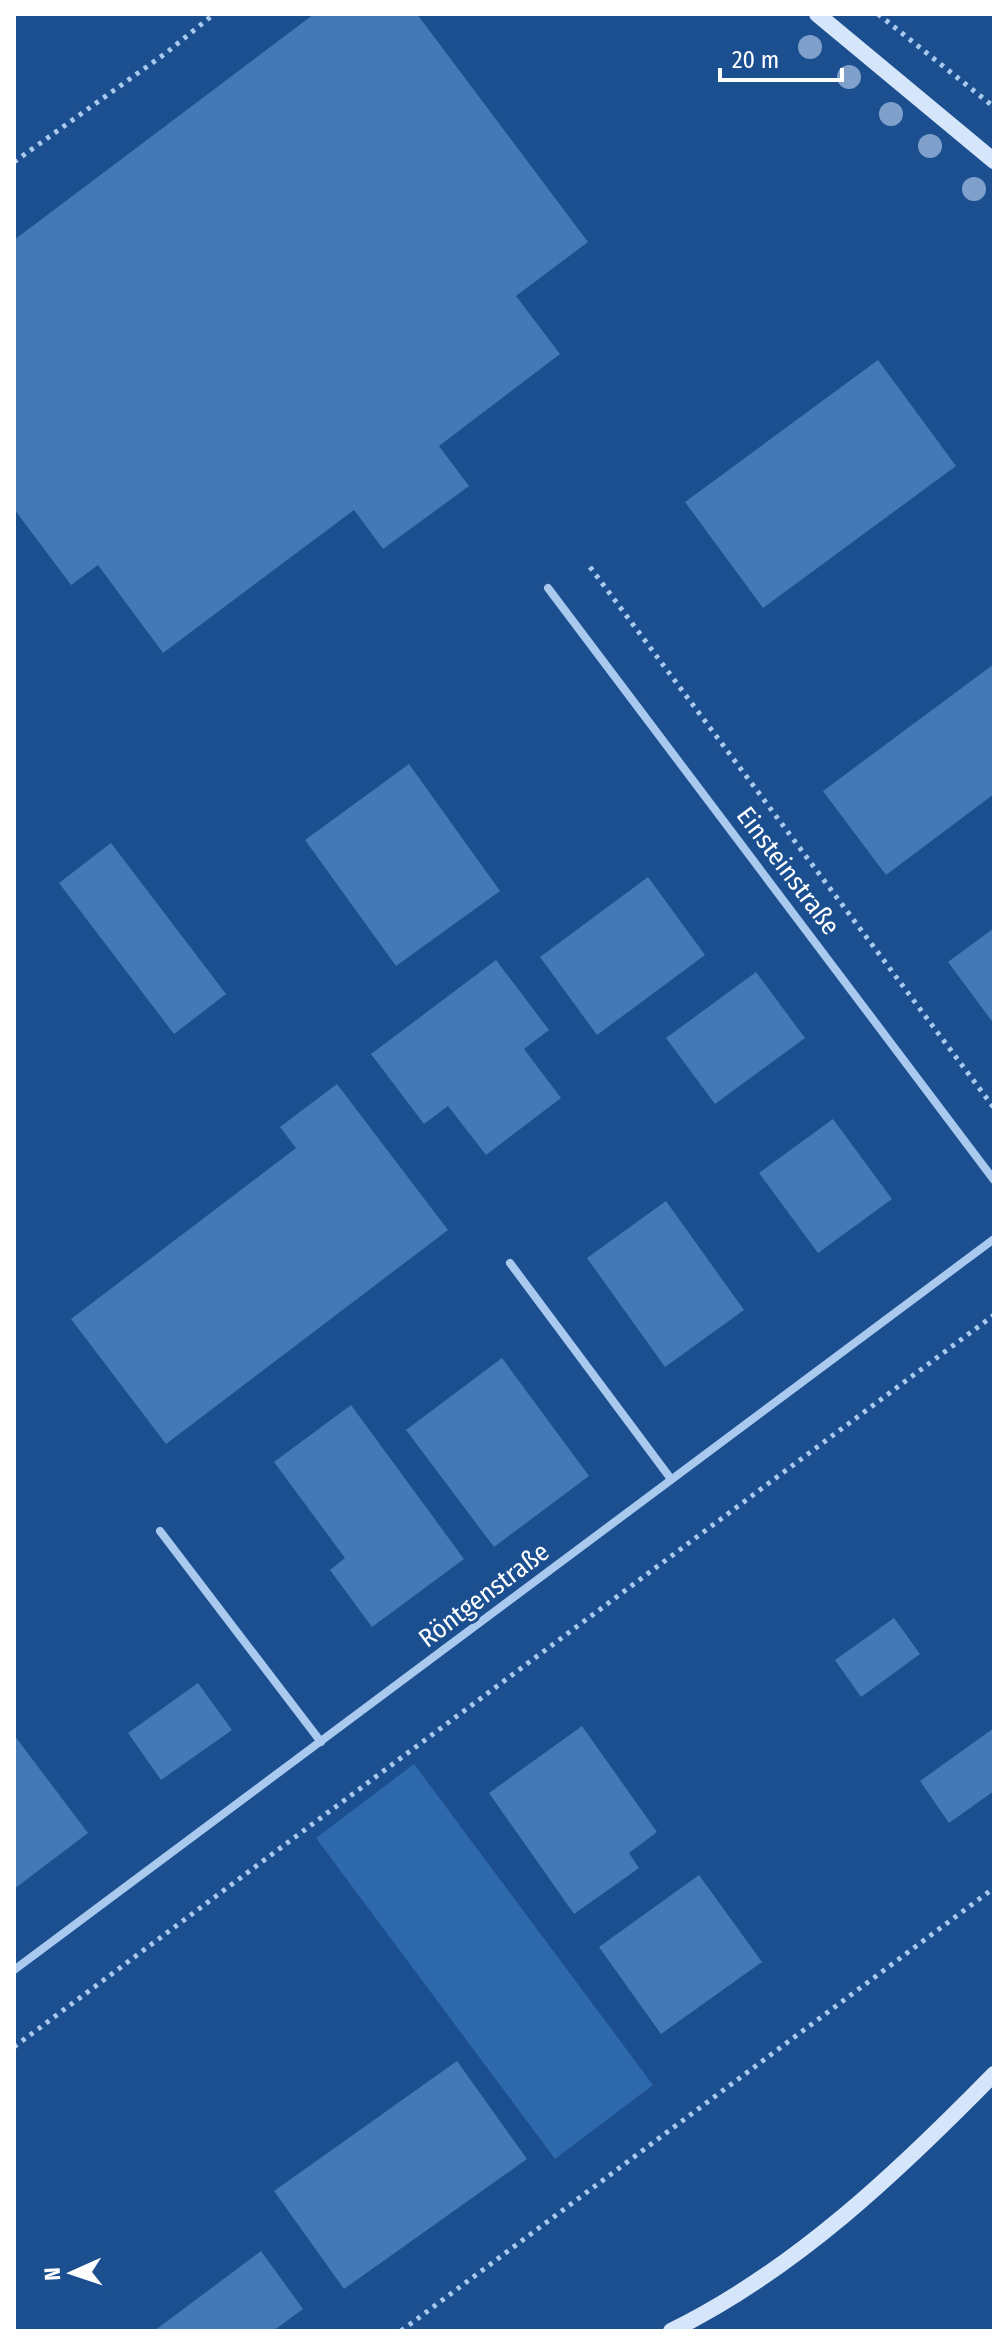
<svg xmlns="http://www.w3.org/2000/svg" width="1008" height="2345" font-family="'Fira Sans Condensed',sans-serif">
	<style>
		.green { fill: #2e69ad }
		.building { fill: #4478b7 }
		.lines { fill: none; stroke-linecap: round; stroke-linejoin: round }
		.path { stroke: #a9c9ee; stroke-width: 5; stroke-dasharray: 4 6; stroke-linecap: butt }
		.street { stroke: #a9c9ee; stroke-width: 8 }
		.secondary { stroke: #d6e6fa; stroke-width: 16 }
		.tree { fill: #7ea0ca }
		.labels { text-anchor: middle; dominant-baseline: central; stroke-width: 6; stroke-linejoin: round; paint-order: stroke }
		.street-label { font-size: 26px; fill: #fff; stroke: #1b4f8f }
	</style>
	<rect width="100%" height="100%" fill="#1b4f8f"/>
	<path class="green" d="M414,1764l239,321 -98,74 -239,-321z"/>
	<g class="building">
		<path d="M314,14h103l171,228 -72,54 44,58 -121,92 30,40 -86,63 -29,-39 -191,143 -65,-88 -27,20 -57,-76v-269z"/>
		<path d="M878,360l78,106 -193,142 -78,-106z"/>
		<path d="M994,664v130l-108,81 -63,-84z"/>
		<path d="M409,764l91,127 -104,75 -91,-126z"/>
		<path d="M111,843l115,151 -52,40 -115,-151z"/>
		<path d="M648,877l57,78 -108,80 -57,-78z"/>
		<path d="M994,928v96l-46,-62z"/>
		<path d="M496,960l53,70 -25,19 37,49 -75,57 -38,-49 -24,18 -53,-70z"/>
		<path d="M756,972l49,66 -90,66 -49,-66z"/>
		<path d="M337,1084l111,146 -282,214 -95,-125 225,-171 -16,-21z"/>
		<path d="M833,1119l59,80 -74,54 -59,-80z"/>
		<path d="M666,1201l78,109 -79,57 -78,-109z"/>
		<path d="M502,1358l87,118 -95,71 -88,-117z"/>
		<path d="M351,1405l113,154 -92,68 -42,-57 15,-12 -71,-96z"/>
		<path d="M894,1618l26,36 -59,43 -26,-37z"/>
		<path d="M198,1683l34,47 -71,50 -33,-47z"/>
		<path d="M582,1726l75,106 -28,21 10,15 -65,46 -85,-121z"/>
		<path d="M994,1728v63l-45,32 -29,-42z"/>
		<path d="M14,1735l74,98 -74,56z"/>
		<path d="M699,1875l63,87 -101,72 -62,-87z"/>
		<path d="M457,2061l70,98 -183,130 -70,-98z"/>
		<path d="M261,2251l42,58 -30,22h-119z"/>
	</g>
	<g class="lines">
		<g class="path">
			<path d="M878,14l116,93"/>
			<path d="M14,162l152,-109 48,-39"/>
			<path d="M590,567l404,541"/>
			<path d="M14,2047l980,-732"/>
			<path d="M401,2331l593,-443"/>
		</g>
		<g class="street">
			<path d="M548,588l446,592"/>
			<path d="M510,1263l161,216"/>
			<path d="M160,1531l161,211"/>
			<path d="M14,1970l980,-731"/>
		</g>
		<g class="secondary">
			<path d="M817,14l177,147"/>
			<path d="M671,2331c124,-61 227,-159 323,-257"/>
		</g>
	</g>
	<g class="tree">
		<circle cx="810" cy="47" r="12"/>
		<circle cx="849" cy="77" r="12"/>
		<circle cx="891" cy="114" r="12"/>
		<circle cx="930" cy="146" r="12"/>
		<circle cx="974" cy="189" r="12"/>
	</g>
	<g class="labels">
		<g class="street-label">
			<text transform="translate(788 871) rotate(53)">Einsteinstraße</text>
			<text transform="translate(484 1595) rotate(-37)">Röntgenstraße</text>
		</g>
	</g>
	<rect width="1008" height="2345" fill="none" stroke="#ffffff" stroke-width="32"/>
	<g transform="translate(72 2273) rotate(267)" stroke="#1b4f8f" stroke-width="6" paint-order="stroke">
	<path d="M0-6L14 30L0 20L-14 30Z" fill="#ffffff"/>
	<text y="-12" font-size="22" font-weight="bold" text-anchor="middle" fill="#ffffff">N</text>
	</g>
	<path d="M720 68v12h122v-12" fill="none" stroke="#ffffff" stroke-width="4"/>
	<text x="732" y="68" font-size="24" fill="#ffffff" stroke="#1b4f8f" stroke-width="6" paint-order="stroke">20 m</text>
</svg>
